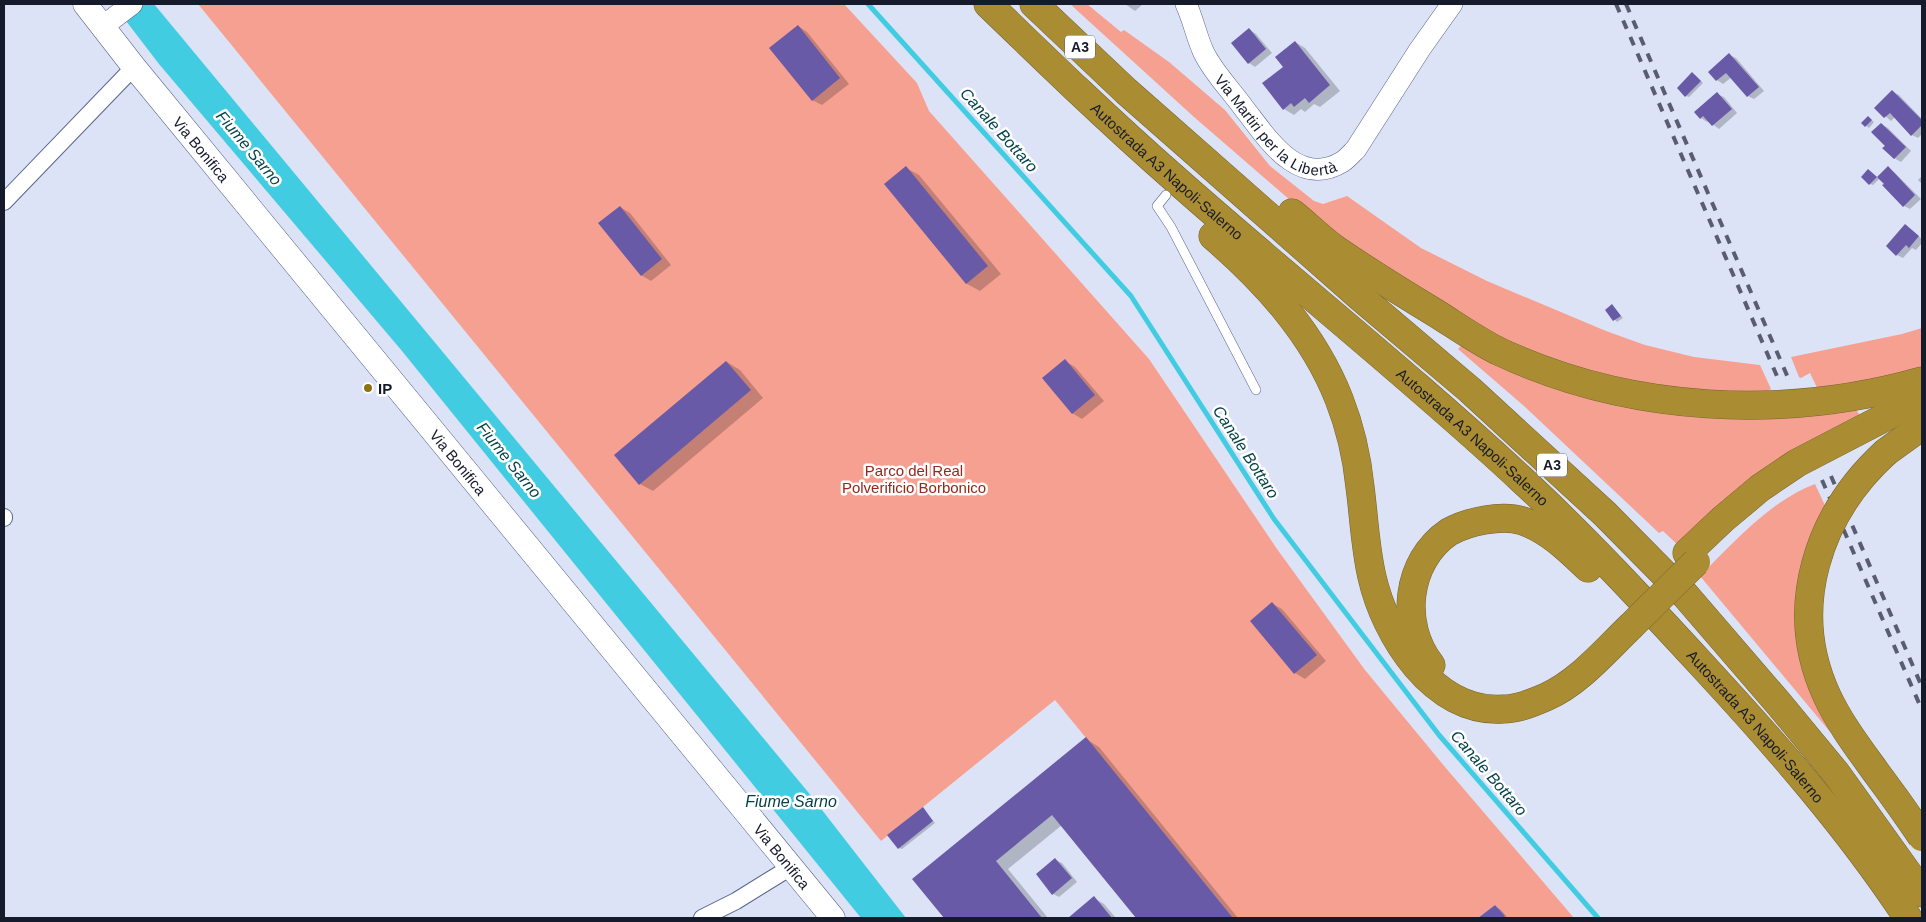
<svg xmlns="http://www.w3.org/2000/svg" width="1926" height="922" font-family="Helvetica,sans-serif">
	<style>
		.green { fill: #f6a091 }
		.water { fill: #42cce2 }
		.shadow { fill: #0003 }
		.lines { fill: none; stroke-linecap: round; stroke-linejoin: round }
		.stream { stroke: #42cce2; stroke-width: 5 }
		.building { fill: #695aa7 }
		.service-casing { stroke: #57648d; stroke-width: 10 }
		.minor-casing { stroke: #57648d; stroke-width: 18 }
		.tertiary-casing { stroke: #57648d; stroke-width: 22 }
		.secondary-casing { stroke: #57648d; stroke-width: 25 }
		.motorway-casing { stroke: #766430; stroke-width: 29 }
		.service { stroke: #fff; stroke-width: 9 }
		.minor { stroke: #fff; stroke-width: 16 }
		.tertiary { stroke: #fff; stroke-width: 21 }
		.secondary { stroke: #fff; stroke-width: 24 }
		.motorway { stroke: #aa8c32; stroke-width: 28 }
		.rail { stroke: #585e6f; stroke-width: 4; stroke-dasharray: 9 9; stroke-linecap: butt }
		.motorway-bridge-casing { stroke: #766430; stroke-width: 29; stroke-linecap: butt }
		.motorway-bridge { stroke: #aa8c32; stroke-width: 28 }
		.poi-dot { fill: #8e7216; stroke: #fff; stroke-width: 2 }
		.labels { text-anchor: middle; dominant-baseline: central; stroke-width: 5; stroke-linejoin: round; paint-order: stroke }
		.shield { fill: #fff; stroke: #5c5f6b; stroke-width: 1 }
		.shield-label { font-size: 14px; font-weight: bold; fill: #161b2c }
		.street-label { font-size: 15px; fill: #161b2c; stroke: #fff }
		.poi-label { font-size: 15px; font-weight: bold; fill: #161b2c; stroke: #fff; text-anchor: start }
		.park-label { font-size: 15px; fill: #96271a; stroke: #fff }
		.water-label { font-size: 16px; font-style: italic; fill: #003f48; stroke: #fff }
	</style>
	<rect width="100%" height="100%" fill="#dce3f6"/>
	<g class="green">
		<path d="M198,4h646l73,79 12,28 220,248 128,190 88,121 80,97 129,151h-71l2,-2 -10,-11 -17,13h-245l-178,-218 -174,141z"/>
		<path d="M1070,4h17l34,28 3,-2 45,32 56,48 45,56 44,35 9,3 24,-8 74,52 66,33 119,50 39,14 49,12 66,8 11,24 -7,4 -65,1 -93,-16 -91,-30 -195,-122 -126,-109z"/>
		<path d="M1922,328v46l-102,20 -10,-21 -9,5 -2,-1 -8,-20 111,-23z"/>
		<path d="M1465,342l107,46 284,21 8,14 -183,125 -18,-17 -4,2 -135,-127 -66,-57z"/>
		<path d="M1815,484l13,28 -17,40 23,178 -3,3 -131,-157c34,-34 70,-75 115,-92z"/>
	</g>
	<path class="water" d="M113,4h41l654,788 98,126h-45l-459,-567 -243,-287z"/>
	<g class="shadow">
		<path d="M1125,4h18l-8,7z"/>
		<path d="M798,26l9,6 42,52 -27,21 -10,-5z"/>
		<path d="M1250,30l6,4 16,19 -17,14 -6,-4z"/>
		<path d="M1295,42l10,6 35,43 -20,16 -6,-3 -9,8 -4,-3 -7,6 -10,-6z"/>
		<path d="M1729,55l7,3 28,33 -10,8 -6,-3 -16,-19 -9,7 -6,-4 -7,-8z"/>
		<path d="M1695,75l8,8 -14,14 -3,-1z"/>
		<path d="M1893,92l6,3 23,24v15l-4,4 -6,-3 -17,-18 -4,4 -15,-13z"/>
		<path d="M1717,94l7,3 13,16 -18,16 -11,-8 -1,1 -6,-4z"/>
		<path d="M1868,117l6,5 -5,6 -6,-5z"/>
		<path d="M1881,124l7,4 23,23 -10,11 -7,-4 -7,-12z"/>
		<path d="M906,168l13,7 82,99 -21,17 -13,-7 -81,-100z"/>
		<path d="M1888,168l6,4 27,27 -11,10 -6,-3 -24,-28 -7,7 -3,-1 1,-12 7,6z"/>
		<path d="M1922,176v8l-4,-4z"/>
		<path d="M620,207l10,6 41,52 -20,16 -10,-6z"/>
		<path d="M1906,226l16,13v4l-6,7 -4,-2 -9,10 -6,-3z"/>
		<path d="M1612,306l11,12 -6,4 -11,-12z"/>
		<path d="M1065,361l10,6 29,34 -22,18 -10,-6z"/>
		<path d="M727,362l13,8 23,28 -110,93 -13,-7z"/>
		<path d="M1273,604l9,5 44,52 -21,18 -10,-6 -43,-52z"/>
		<path d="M1086,739l13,8 139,171h-100l-76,-93 -54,44 40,49h-102l-32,-39z"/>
		<path d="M923,809l12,14 -33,26 -3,-1z"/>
		<path d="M1055,860l7,3 15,19 -18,15 -6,-3z"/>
		<path d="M1094,898l10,6 12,14h-46z"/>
		<path d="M1495,906l6,4 7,8h-28z"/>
	</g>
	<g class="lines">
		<path class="stream" d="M868,4l263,292 143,223 165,216 159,183"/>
	</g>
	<g class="building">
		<path d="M798,25l42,53 -28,23 -43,-53z"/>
		<path d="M1249,28l17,21 -18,15 -17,-21z"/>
		<path d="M1295,41l35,44 -21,18 -4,-5 -11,9 -3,-4 -8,7 -21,-27 21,-16 -8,-10z"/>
		<path d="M1729,53l30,34 -12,10 -21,-24 -10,8 -8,-9z"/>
		<path d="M1692,72l9,9 -16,16 -8,-9z"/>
		<path d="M1892,90l30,30v5l-11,11 -21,-23 -6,5 -10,-10z"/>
		<path d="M1717,92l15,17 -20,17 -9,-10 -3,3 -6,-7z"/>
		<path d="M1868,116l4,4 -7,7 -4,-4z"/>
		<path d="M1881,123l25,24 -12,12 -12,-11 3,-2 -14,-14z"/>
		<path d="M906,166l82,100 -22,18 -82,-100z"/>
		<path d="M1888,166l27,29 -12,12 -21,-22 2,-1 -7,-7z"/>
		<path d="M1868,169l9,8 -8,8 -8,-8z"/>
		<path d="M620,206l42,53 -21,17 -43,-53z"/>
		<path d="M1905,224l14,12 -10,12 -3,-3 -10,11 -10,-10z"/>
		<path d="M1612,304l9,12 -8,5 -8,-11z"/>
		<path d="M1065,359l30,36 -23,19 -30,-36z"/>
		<path d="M726,361l25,29 -112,95 -25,-30z"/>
		<path d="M1272,602l45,53 -23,19 -44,-53z"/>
		<path d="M1086,737l147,181h-97l-84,-103 -56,46 46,57h-98l-32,-39z"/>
		<path d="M923,807l10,14 -35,28 -11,-14z"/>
		<path d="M1055,858l17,20 -20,17 -16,-21z"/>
		<path d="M1094,896l18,22h-44z"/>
		<path d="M1495,905l10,11 -2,2h-25z"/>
	</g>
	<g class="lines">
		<g class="service-casing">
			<path id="service" d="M1166,195l-9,11 14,21 85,163"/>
		</g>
		<g class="minor-casing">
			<g id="minor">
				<path d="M4,202l130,-135"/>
				<path d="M4,517v1"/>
				<path d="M702,918l34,-17 55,-34"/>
			</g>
		</g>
		<g class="tertiary-casing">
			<g id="tertiary">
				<path id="s1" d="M1186,4c7,15 10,31 17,47 9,20 27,38 40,56 23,29 54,82 99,55 5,-3 10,-9 14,-13l64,-100 32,-45"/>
				<path d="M102,27l30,-23"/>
			</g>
		</g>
		<g class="secondary-casing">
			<g id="secondary">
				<path id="s2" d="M85,4l49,63 699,851"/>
			</g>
		</g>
		<g class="motorway-casing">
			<g id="motorway">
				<path id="s3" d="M988,4c61,59 122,118 186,174 114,101 234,196 346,300 64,59 123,123 182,187 74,80 146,162 206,253"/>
				<path d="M1034,4l92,87 233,205 111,94 135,124 81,82 93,108 57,69 86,120"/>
				<path d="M1292,213c14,11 28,25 43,36 32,22 66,43 99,63 21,13 42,28 64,39 132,62 286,69 424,30"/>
				<path d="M1213,236c52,45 100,97 126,163 11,28 18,58 21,88 4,30 5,60 12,90 13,58 62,137 131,132 15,0 29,-6 43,-12 33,-15 58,-45 84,-70"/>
				<path d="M1886,452l36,-26"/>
				<path d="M1687,553l36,-34 37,-31 37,-25 125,-65"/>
				<path d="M1431,665c-32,-40 -25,-104 18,-133 11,-6 24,-10 36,-12 12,-2 26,-3 38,1 26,9 45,28 65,47"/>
			</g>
		</g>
		<use href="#service" class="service"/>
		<use href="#minor" class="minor"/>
		<use href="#tertiary" class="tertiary"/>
		<use href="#secondary" class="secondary"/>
		<use href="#motorway" class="motorway"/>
		<g class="rail">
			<path d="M1616,4l164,379"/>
			<path d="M1626,4l163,376"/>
			<path d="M1831,476l91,211"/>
			<path d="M1822,480l100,230"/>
		</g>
		<g class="motorway-bridge-casing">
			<g id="motorway-bridge">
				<path d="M1886,452c-68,62 -100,156 -59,244 13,28 33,54 51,79 15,20 30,41 44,62"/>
				<path d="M1630,627l66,-65"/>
			</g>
		</g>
		<use href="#motorway-bridge" class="motorway-bridge"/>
	</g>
	<circle class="poi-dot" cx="368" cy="388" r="5"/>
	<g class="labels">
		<g class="shield">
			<rect x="1065" y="35.5" width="30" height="23" rx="4"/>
			<rect x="1537" y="453.5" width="30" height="23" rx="4"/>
		</g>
		<g class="shield-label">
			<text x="1080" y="47">A3</text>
			<text x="1552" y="465">A3</text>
		</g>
		<g class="street-label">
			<text stroke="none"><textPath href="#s1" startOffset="159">Via Martiri per la Libertà</textPath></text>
			<text stroke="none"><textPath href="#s2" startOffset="186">Via Bonifica</textPath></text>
			<text stroke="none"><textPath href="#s3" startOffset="245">Autostrada A3 Napoli-Salerno</textPath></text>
			<text stroke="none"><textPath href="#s3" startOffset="650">Autostrada A3 Napoli-Salerno</textPath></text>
			<text stroke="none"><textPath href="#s2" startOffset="591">Via Bonifica</textPath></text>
			<text stroke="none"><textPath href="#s3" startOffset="1055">Autostrada A3 Napoli-Salerno</textPath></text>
			<text stroke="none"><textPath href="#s2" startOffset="1101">Via Bonifica</textPath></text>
		</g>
		<g class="poi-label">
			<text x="378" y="388">IP</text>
		</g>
		<g class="park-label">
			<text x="914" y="470">Parco del Real<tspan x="914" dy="17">Polverificio Borbonico</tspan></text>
		</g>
		<g class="water-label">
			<text transform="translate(999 130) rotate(48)">Canale Bottaro</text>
			<text transform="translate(249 148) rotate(50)">Fiume Sarno</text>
			<text transform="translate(1246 452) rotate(57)">Canale Bottaro</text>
			<text transform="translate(509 460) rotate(51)">Fiume Sarno</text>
			<text transform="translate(1489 773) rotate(49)">Canale Bottaro</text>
			<text x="791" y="801">Fiume Sarno</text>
		</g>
	</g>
	<rect width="1926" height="922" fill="none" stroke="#161b2c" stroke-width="10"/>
</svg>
